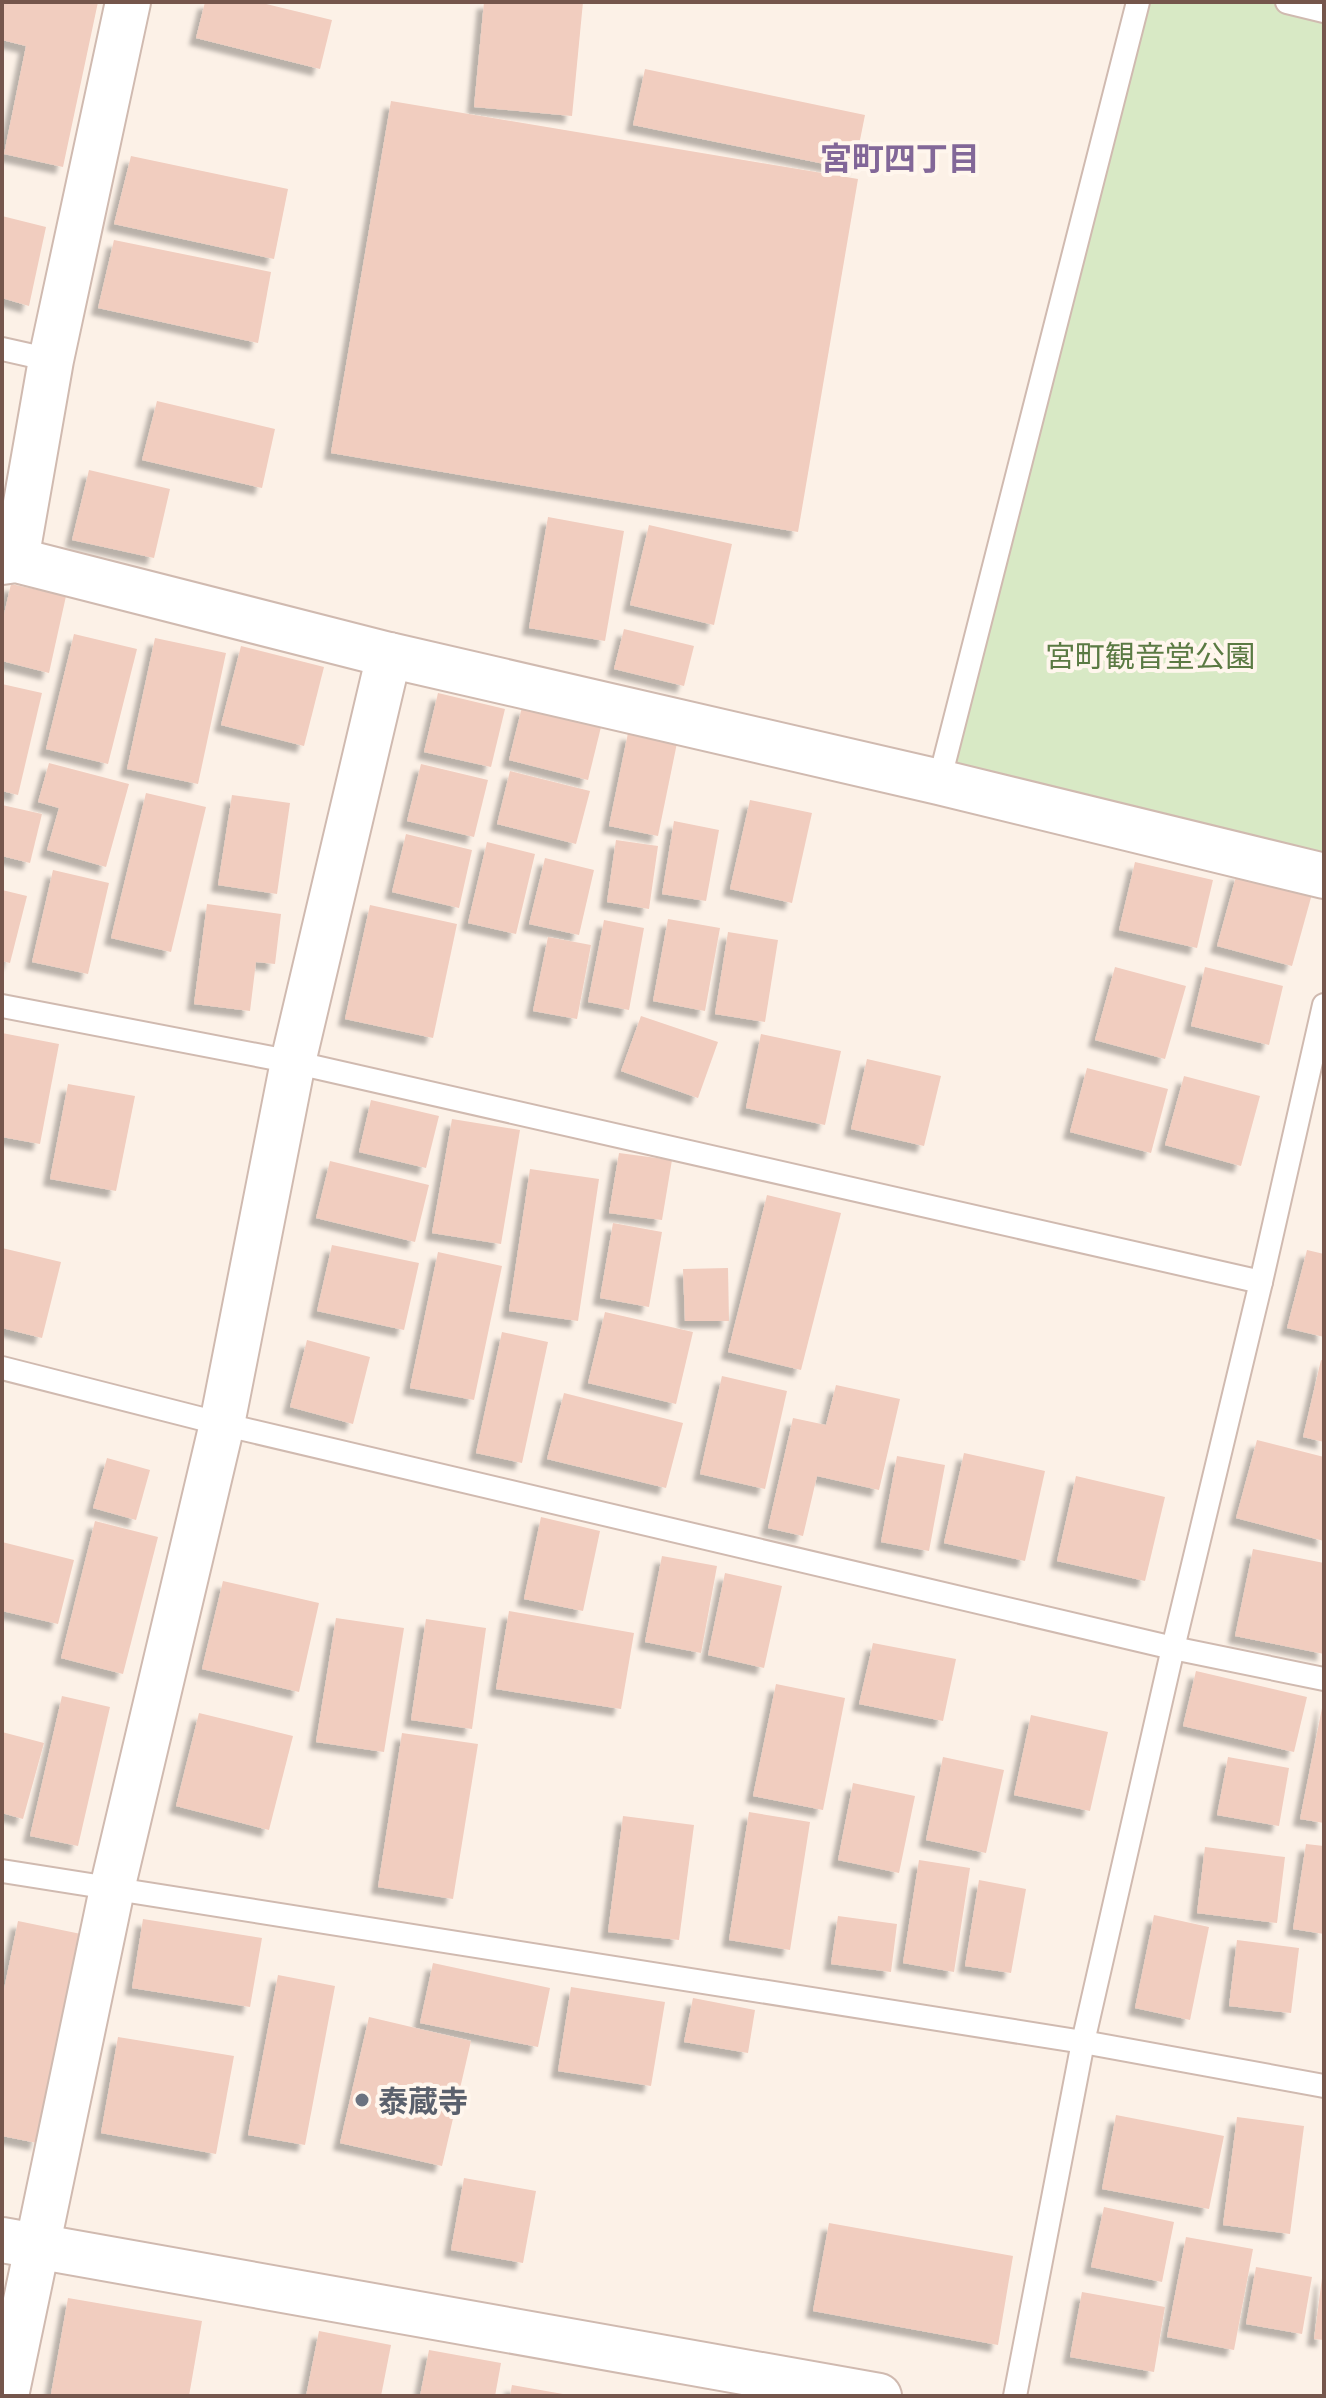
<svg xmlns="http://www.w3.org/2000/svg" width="1326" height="2398" font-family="'Exo 2','Noto Sans JP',sans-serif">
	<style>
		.green { fill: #d8e9c5 }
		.building { fill: #f1cdbf; filter: url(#shadow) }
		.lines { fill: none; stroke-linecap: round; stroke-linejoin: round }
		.lane-casing { stroke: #d0bab0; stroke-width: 26 }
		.street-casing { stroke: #d0bab0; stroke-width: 48 }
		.lane { stroke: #fff; stroke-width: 22 }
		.street { stroke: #fff; stroke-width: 44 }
		.worship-dot { fill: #6b7280; stroke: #fff6ed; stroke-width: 3 }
		.labels { text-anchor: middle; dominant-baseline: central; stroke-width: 8; stroke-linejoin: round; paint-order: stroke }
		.park-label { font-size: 30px; fill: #5a7a43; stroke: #fff6ed }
		.worship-label { font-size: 30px; font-weight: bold; fill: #5b616d; stroke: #fff6ed; text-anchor: start }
		.neighbourhood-label { font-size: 32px; font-weight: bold; fill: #826798; stroke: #fff6ed }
	</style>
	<defs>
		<filter id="shadow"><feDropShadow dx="-7" dy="7" stdDeviation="2" flood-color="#0004"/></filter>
	</defs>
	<rect width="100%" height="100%" fill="#fcf1e7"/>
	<path class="green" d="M1138,2h128l58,16v838l-385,-74z"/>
	<g class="building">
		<path d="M2,2h96l-35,165 -59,-13 22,-108 -24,-6z"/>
		<path d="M205,2h53l74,18 -12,49 -124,-31z"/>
		<path d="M484,2h99l-11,114 -98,-9z"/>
		<path d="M645,69l220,46 -11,55 -221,-45z"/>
		<path d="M391,101l467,78 -60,353 -467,-79z"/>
		<path d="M131,156l157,33 -14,70 -160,-35z"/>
		<path d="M2,216l44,11 -17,79 -27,-8z"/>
		<path d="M114,240l157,32 -13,71 -160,-35z"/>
		<path d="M157,401l118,28 -13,59 -120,-28z"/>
		<path d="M89,470l81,19 -16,69 -82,-18z"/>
		<path d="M548,517l76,14 -19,110 -76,-13z"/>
		<path d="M649,525l83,19 -18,81 -84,-20z"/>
		<path d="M11,584l55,12 -17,77 -47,-12v-38z"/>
		<path d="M624,629l70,17 -10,40 -70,-17z"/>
		<path d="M74,634l63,15 -29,115 -62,-15z"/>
		<path d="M155,638l71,15 -28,131 -71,-15z"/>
		<path d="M241,646l83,21 -20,79 -83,-21z"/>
		<path d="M2,684l40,9 -24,102 -16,-4z"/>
		<path d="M438,693l67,16 -14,58 -67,-15z"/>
		<path d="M522,707l79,20 -13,53 -79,-20z"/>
		<path d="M628,733l49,10 -19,93 -49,-10z"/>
		<path d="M49,763l80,21 -23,83 -59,-17 12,-42 -21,-6z"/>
		<path d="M421,764l67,16 -14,57 -67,-16z"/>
		<path d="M510,771l80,20 -14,53 -79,-20z"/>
		<path d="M146,793l60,14 -35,145 -60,-14z"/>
		<path d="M232,795l58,8 -13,91 -59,-9z"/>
		<path d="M750,800l62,13 -20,90 -62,-14z"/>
		<path d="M2,805l40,9 -12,49 -28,-7z"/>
		<path d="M674,821l45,9 -13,71 -44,-7z"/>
		<path d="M406,834l66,16 -13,58 -67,-16z"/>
		<path d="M616,840l42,6 -9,63 -42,-7z"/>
		<path d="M487,842l48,12 -19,80 -48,-11z"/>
		<path d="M545,858l49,12 -15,65 -50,-11z"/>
		<path d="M1135,862l78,18 -16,68 -78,-18z"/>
		<path d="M53,870l56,13 -21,91 -56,-12z"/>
		<path d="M1237,873l75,21 -20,72 -75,-20z"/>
		<path d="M2,890l25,6 -17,67 -8,-2z"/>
		<path d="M207,904l74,10 -6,50 -19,-2 -6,49 -56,-7z"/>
		<path d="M370,905l87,19 -24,114 -88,-19z"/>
		<path d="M668,919l52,9 -15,83 -52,-10z"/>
		<path d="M604,920l40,8 -15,82 -41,-8z"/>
		<path d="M728,932l50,8 -13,82 -50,-8z"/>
		<path d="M548,937l43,8 -14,74 -44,-8z"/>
		<path d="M1115,967l71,19 -21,73 -70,-19z"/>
		<path d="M1205,967l78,19 -14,59 -78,-19z"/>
		<path d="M641,1016l77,26 -20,56 -77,-27z"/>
		<path d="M2,1033l57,11 -19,100 -38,-7z"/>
		<path d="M761,1034l80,17 -16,74 -79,-17z"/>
		<path d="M867,1059l74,17 -17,70 -73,-17z"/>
		<path d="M1087,1068l81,21 -17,64 -81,-21z"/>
		<path d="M1184,1076l76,20 -19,70 -76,-21z"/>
		<path d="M68,1084l67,12 -19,95 -66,-12z"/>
		<path d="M371,1100l68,16 -13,52 -67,-16z"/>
		<path d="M452,1119l68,11 -19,114 -69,-11z"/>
		<path d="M619,1153l53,7 -10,60 -53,-7z"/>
		<path d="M330,1161l99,24 -14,57 -99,-24z"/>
		<path d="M530,1169l69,10 -21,142 -69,-10z"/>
		<path d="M767,1195l74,18 -40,157 -73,-18z"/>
		<path d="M613,1223l49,9 -13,75 -49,-9z"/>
		<path d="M332,1245l87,18 -15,67 -87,-19z"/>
		<path d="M2,1248l59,14 -19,76 -40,-10z"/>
		<path d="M1307,1250l17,4v83l-37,-9z"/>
		<path d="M438,1252l64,14 -28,134 -64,-12z"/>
		<path d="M728,1268l1,53h-44l-2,-52z"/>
		<path d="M605,1312l88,20 -17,72 -88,-21z"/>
		<path d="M502,1332l46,10 -26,121 -46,-10z"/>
		<path d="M307,1340l63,17 -17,67 -63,-17z"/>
		<path d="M1321,1360l3,1v81l-21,-5z"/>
		<path d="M722,1376l65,15 -22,98 -65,-15z"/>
		<path d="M836,1385l64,14 -21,91 -62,-14 -14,60 -35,-8 25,-110 33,7z"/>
		<path d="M564,1393l119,30 -17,65 -119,-29z"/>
		<path d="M1257,1440l67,17v84l-88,-23z"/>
		<path d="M964,1453l81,18 -20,90 -81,-18z"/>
		<path d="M897,1456l48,9 -16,86 -48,-9z"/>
		<path d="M107,1458l43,12 -14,50 -43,-12z"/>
		<path d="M1076,1476l89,21 -20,84 -88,-20z"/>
		<path d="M541,1517l59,14 -17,80 -59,-12z"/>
		<path d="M95,1521l63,16 -35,137 -62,-16z"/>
		<path d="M2,1542l72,18 -16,64 -56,-13z"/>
		<path d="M1253,1549l71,14v91l-89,-18z"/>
		<path d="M662,1556l55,10 -16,87 -56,-11z"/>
		<path d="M725,1573l57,13 -18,82 -56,-13z"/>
		<path d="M223,1581l96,22 -20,89 -97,-23z"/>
		<path d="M509,1611l125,22 -13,76 -125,-20z"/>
		<path d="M336,1618l68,10 -20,124 -68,-10z"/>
		<path d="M426,1619l60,9 -14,101 -61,-9z"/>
		<path d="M873,1643l83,16 -13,62 -84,-17z"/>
		<path d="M1196,1671l111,26 -13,55 -111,-26z"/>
		<path d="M776,1684l69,14 -22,112 -70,-14z"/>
		<path d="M62,1696l48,11 -32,139 -48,-10z"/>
		<path d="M1323,1703h1v120l-24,-4z"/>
		<path d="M199,1713l94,23 -24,94 -93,-24z"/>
		<path d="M1031,1715l77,17 -18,79 -76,-16z"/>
		<path d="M2,1732l42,11 -21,76 -21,-6z"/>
		<path d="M402,1733l76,11 -25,155 -75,-12z"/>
		<path d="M943,1757l61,13 -18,83 -60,-13z"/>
		<path d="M1228,1757l61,11 -10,58 -62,-11z"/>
		<path d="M853,1783l62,13 -16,77 -61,-13z"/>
		<path d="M749,1812l61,10 -20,128 -61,-10z"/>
		<path d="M623,1816l71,9 -15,115 -71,-8z"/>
		<path d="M1306,1844l18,2v88l-31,-5z"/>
		<path d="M1205,1847l80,10 -8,66 -80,-10z"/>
		<path d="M919,1860l51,8 -16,104 -51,-9z"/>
		<path d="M979,1880l47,9 -15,84 -46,-7z"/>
		<path d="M1154,1915l55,12 -19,93 -55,-12z"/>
		<path d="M838,1916l59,8 -6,48 -60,-8z"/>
		<path d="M143,1919l119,19 -12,69 -118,-19z"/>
		<path d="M18,1921l63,13 -44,209 -35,-7v-137z"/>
		<path d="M1237,1940l62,8 -8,65 -62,-7z"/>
		<path d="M433,1963l117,25 -12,59 -118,-24z"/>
		<path d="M278,1975l57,11 -30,159 -57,-10z"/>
		<path d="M571,1987l94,15 -14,84 -93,-15z"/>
		<path d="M693,1998l62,12 -7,43 -64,-11z"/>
		<path d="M369,2017l102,24 -29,125 -102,-23z"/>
		<path d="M118,2037l116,19 -18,98 -115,-21z"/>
		<path d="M1116,2115l108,21 -15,73 -107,-20z"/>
		<path d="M1237,2117l67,9 -14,108 -67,-9z"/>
		<path d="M464,2178l72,13 -13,72 -72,-13z"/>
		<path d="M1104,2207l70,15 -12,60 -71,-15z"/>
		<path d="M829,2223l184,33 -15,89 -185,-34z"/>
		<path d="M1186,2237l67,12 -19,101 -67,-13z"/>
		<path d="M1256,2267l56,10 -10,57 -56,-10z"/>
		<path d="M1322,2278h2v62l-10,-1z"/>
		<path d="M1082,2292l83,15 -11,65 -84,-15z"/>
		<path d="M68,2298l134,23 -13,75 -138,-2z"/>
		<path d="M319,2331l72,14 -10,51h-75z"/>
		<path d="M429,2350l72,13 -6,33h-75z"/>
		<path d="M512,2385l51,9v2h-53z"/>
	</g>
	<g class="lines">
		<g class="lane-casing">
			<g id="lane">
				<path d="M1287,2l37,9"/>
				<path d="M2,349l49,11"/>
				<path d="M939,782l199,-780"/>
				<path d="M2,1006l291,56 968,220"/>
				<path d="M2,1368l220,56 951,224 151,31"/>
				<path d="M2,1871l1081,171 241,44"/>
				<path d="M1015,2396l68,-354 90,-394 88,-366 63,-277"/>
			</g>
		</g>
		<g class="street-casing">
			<g id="street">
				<path d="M16,560l35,-200 77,-358"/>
				<path d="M2,562l14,-2 373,95 550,127 385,94"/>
				<path d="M2,2240l877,156"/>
				<path d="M6,2396l106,-507 110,-465 71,-362 96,-407"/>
			</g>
		</g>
		<use href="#lane" class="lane"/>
		<use href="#street" class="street"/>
	</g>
	<circle class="worship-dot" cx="362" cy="2100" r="8"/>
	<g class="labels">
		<g class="park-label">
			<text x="1150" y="655">宮町観音堂公園</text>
		</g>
		<g class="worship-label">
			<text x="378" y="2100">泰蔵寺</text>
		</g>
		<g class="neighbourhood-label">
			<text x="900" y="157">宮町四丁目</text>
		</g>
	</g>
	<rect width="1326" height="2398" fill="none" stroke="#75564c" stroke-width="8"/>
</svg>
